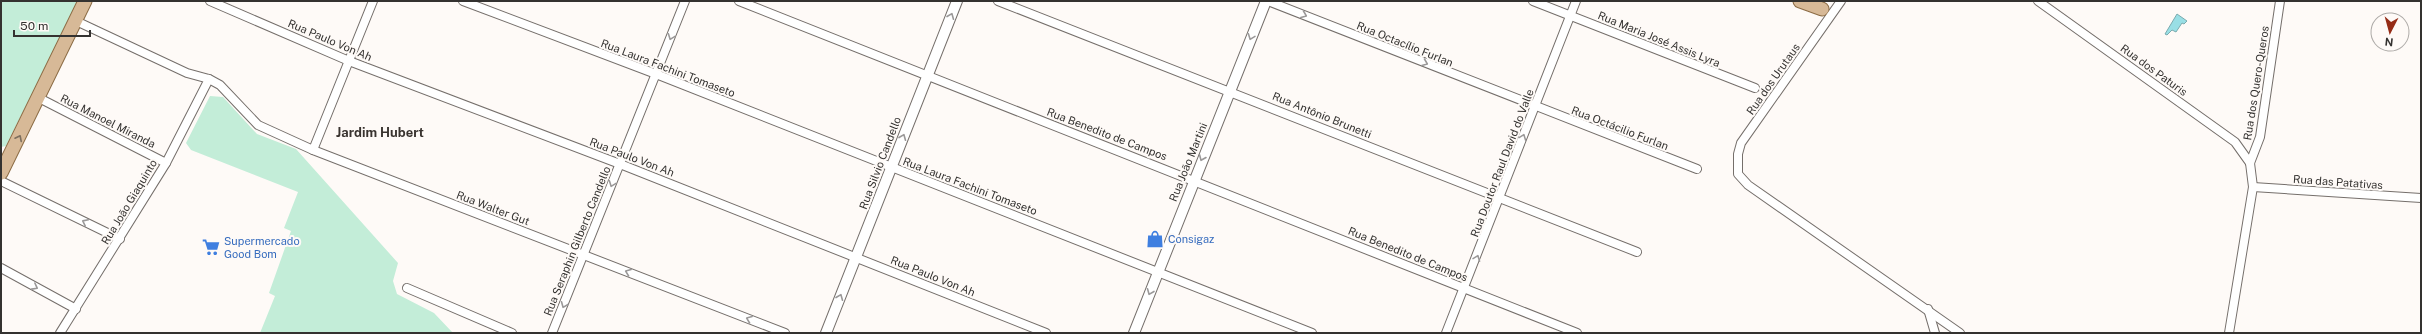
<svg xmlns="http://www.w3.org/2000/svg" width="2422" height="334" font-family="'Public Sans',sans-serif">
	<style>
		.green { fill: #c3edd8 }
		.water { fill: #99dfe5; stroke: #7babaf }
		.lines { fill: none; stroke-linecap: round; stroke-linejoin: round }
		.minor-casing { stroke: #756f6b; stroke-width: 10 }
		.tertiary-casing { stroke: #756f6b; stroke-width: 12 }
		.primary-casing { stroke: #8c6c45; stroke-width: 15 }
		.minor { stroke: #fff; stroke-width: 8 }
		.tertiary { stroke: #fff; stroke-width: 10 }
		.primary { stroke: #d7b997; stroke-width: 13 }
		.oneway { stroke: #9a9898 }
		.oneway2 { stroke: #7d6f5e }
		.labels { text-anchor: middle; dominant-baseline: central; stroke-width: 4; stroke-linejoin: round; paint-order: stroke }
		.street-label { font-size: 11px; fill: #343230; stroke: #fefaf7 }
		.shop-label { font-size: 11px; fill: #366cbe; stroke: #fefaf7; text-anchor: start }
		.quarter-label { font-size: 13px; font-weight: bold; fill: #39332f; stroke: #fefaf7 }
	</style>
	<rect width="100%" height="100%" fill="#fefaf7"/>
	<g class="green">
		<path d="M1,1h77l-72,145 -5,1z"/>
		<path d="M210,96l13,1 34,37 39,15 102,114 -5,18 4,13 37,19 19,20h-193l15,-37 -6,-3 22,-62 -7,-3 14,-36 -107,-42 -5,-7z"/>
	</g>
	<path class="water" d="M2177,14l10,7 -3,3 -2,-1 -6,9 -4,-2 -5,5 -2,-1z"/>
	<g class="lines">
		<g class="minor-casing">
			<g id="minor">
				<path d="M210,1l139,60 271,103 426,169"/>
				<path d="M463,1l193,73 656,259"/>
				<path d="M739,1l838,332"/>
				<path d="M998,1l639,251"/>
				<path d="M1268,1l429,168"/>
				<path d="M1533,1l222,87"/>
				<path d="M1841,1l-100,142 -3,11v20l10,11 212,148"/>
				<path d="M2038,1l197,141 15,21"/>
				<path d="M76,21l111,52 22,6 11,6 38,40 55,25 472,183"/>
				<path d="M39,98l127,65"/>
				<path d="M313,150l60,-149"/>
				<path d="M1,181l119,58"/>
				<path d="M2253,187l168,11"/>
				<path d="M1,268l75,41"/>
				<path d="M407,288l105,45"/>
				<path d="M1928,309l7,24"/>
				<path d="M60,333l106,-170 43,-84"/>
				<path d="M552,333l133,-332"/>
				<path d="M1446,333l130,-332"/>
				<path d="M2229,333l24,-146 -3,-24 10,-26 20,-136"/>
			</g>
		</g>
		<g class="tertiary-casing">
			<g id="tertiary">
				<path d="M826,333l131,-332"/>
				<path d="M1134,333l132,-332"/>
			</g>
		</g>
		<g class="primary-casing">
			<g id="primary">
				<path d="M1800,1l22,8"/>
				<path d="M1,173l84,-172"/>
			</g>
		</g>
		<use href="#minor" class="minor"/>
		<use href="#tertiary" class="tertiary"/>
		<use href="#primary" class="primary"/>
	</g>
	<defs><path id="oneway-chevron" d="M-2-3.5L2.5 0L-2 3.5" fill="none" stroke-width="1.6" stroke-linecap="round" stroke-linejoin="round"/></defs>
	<g class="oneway">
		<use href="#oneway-chevron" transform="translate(1304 15) rotate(22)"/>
		<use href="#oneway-chevron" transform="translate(951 16) rotate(-68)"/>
		<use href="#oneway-chevron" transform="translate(671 37) rotate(111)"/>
		<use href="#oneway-chevron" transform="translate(1251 37) rotate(111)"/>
		<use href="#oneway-chevron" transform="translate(1425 63) rotate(22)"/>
		<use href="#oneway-chevron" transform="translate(903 137) rotate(-68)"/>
		<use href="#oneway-chevron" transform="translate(1523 137) rotate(-69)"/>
		<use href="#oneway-chevron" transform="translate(1202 158) rotate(113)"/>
		<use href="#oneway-chevron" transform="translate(612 184) rotate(111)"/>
		<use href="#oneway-chevron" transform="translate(85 222) rotate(-154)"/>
		<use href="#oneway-chevron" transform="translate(1477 258) rotate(-69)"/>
		<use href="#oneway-chevron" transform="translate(628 272) rotate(-159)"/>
		<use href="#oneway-chevron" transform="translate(35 287) rotate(28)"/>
		<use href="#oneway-chevron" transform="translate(1150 292) rotate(112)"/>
		<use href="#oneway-chevron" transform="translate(840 297) rotate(-68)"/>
		<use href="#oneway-chevron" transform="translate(564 305) rotate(112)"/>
		<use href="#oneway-chevron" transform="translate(749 319) rotate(-159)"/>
	</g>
	<use class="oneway2" href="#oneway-chevron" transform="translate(19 138) rotate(-63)"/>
	<defs>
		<g id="shop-bare" transform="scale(1.38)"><path d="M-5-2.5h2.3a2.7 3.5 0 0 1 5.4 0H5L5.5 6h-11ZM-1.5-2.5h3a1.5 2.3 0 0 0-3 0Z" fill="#3f7fe0" stroke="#fefaf7" stroke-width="2.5" paint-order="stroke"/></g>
		<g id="supermarket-bare" transform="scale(1.38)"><path d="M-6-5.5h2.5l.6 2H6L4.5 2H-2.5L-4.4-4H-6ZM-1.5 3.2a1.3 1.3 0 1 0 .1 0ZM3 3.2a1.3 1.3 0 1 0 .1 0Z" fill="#3f7fe0" stroke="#fefaf7" stroke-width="2.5" paint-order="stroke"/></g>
	</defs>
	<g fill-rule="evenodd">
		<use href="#shop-bare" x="1155" y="239"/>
		<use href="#supermarket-bare" x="211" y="247"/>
	</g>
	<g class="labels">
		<g class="street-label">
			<text transform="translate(1659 39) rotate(22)">Rua Maria José Assis Lyra</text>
			<text transform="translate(330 40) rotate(23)">Rua Paulo Von Ah</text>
			<text transform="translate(1405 44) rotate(22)">Rua Octacílio Furlan</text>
			<text transform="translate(668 68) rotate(21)">Rua Laura Fachini Tomaseto</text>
			<text transform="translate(2154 70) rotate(36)">Rua dos Paturis</text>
			<text transform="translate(1773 79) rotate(-55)">Rua dos Urutaus</text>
			<text transform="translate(2256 83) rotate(-81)">Rua dos Quero-Queros</text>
			<text transform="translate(1322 115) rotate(22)">Rua Antônio Brunetti</text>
			<text transform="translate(108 121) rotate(27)">Rua Manoel Miranda</text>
			<text transform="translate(1620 128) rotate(21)">Rua Octácilio Furlan</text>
			<text transform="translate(1107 134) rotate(21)">Rua Benedito de Campos</text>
			<text transform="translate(632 157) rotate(21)">Rua Paulo Von Ah</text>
			<text transform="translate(1188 162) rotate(-68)">Rua João Martini</text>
			<text transform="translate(880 163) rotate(-69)">Rua Silvio Candello</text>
			<text transform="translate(1502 163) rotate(-69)">Rua Doutor Raul David do Valle</text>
			<text transform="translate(2338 182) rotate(4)">Rua das Patativas</text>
			<text transform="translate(970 186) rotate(21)">Rua Laura Fachini Tomaseto</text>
			<text transform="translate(129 202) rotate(-59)">Rua João Giaquinto</text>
			<text transform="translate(493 208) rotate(21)">Rua Walter Gut</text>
			<text transform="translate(577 241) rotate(-68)">Rua Seraphin Gilberto Candello</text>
			<text transform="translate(1408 254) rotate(22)">Rua Benedito de Campos</text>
			<text transform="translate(933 276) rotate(22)">Rua Paulo Von Ah</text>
		</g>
		<g class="shop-label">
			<text x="1168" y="239">Consigaz</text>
			<text x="224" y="241">Supermercado<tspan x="224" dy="13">Good Bom</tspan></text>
		</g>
		<g class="quarter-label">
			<text x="380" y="132">Jardim Hubert</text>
		</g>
	</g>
	<rect width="2422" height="334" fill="none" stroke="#343230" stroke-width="4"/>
	<g transform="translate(2390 32) rotate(186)"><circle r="19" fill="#fefaf7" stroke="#adaaa7"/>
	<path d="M0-3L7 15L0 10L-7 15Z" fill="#952c16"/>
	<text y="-6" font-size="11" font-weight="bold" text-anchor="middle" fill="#343230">N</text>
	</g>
	<path d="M14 30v6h76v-6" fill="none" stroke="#343230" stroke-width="2"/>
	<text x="20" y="30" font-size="12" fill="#343230" stroke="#fefaf7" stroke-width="3" paint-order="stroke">50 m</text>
</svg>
